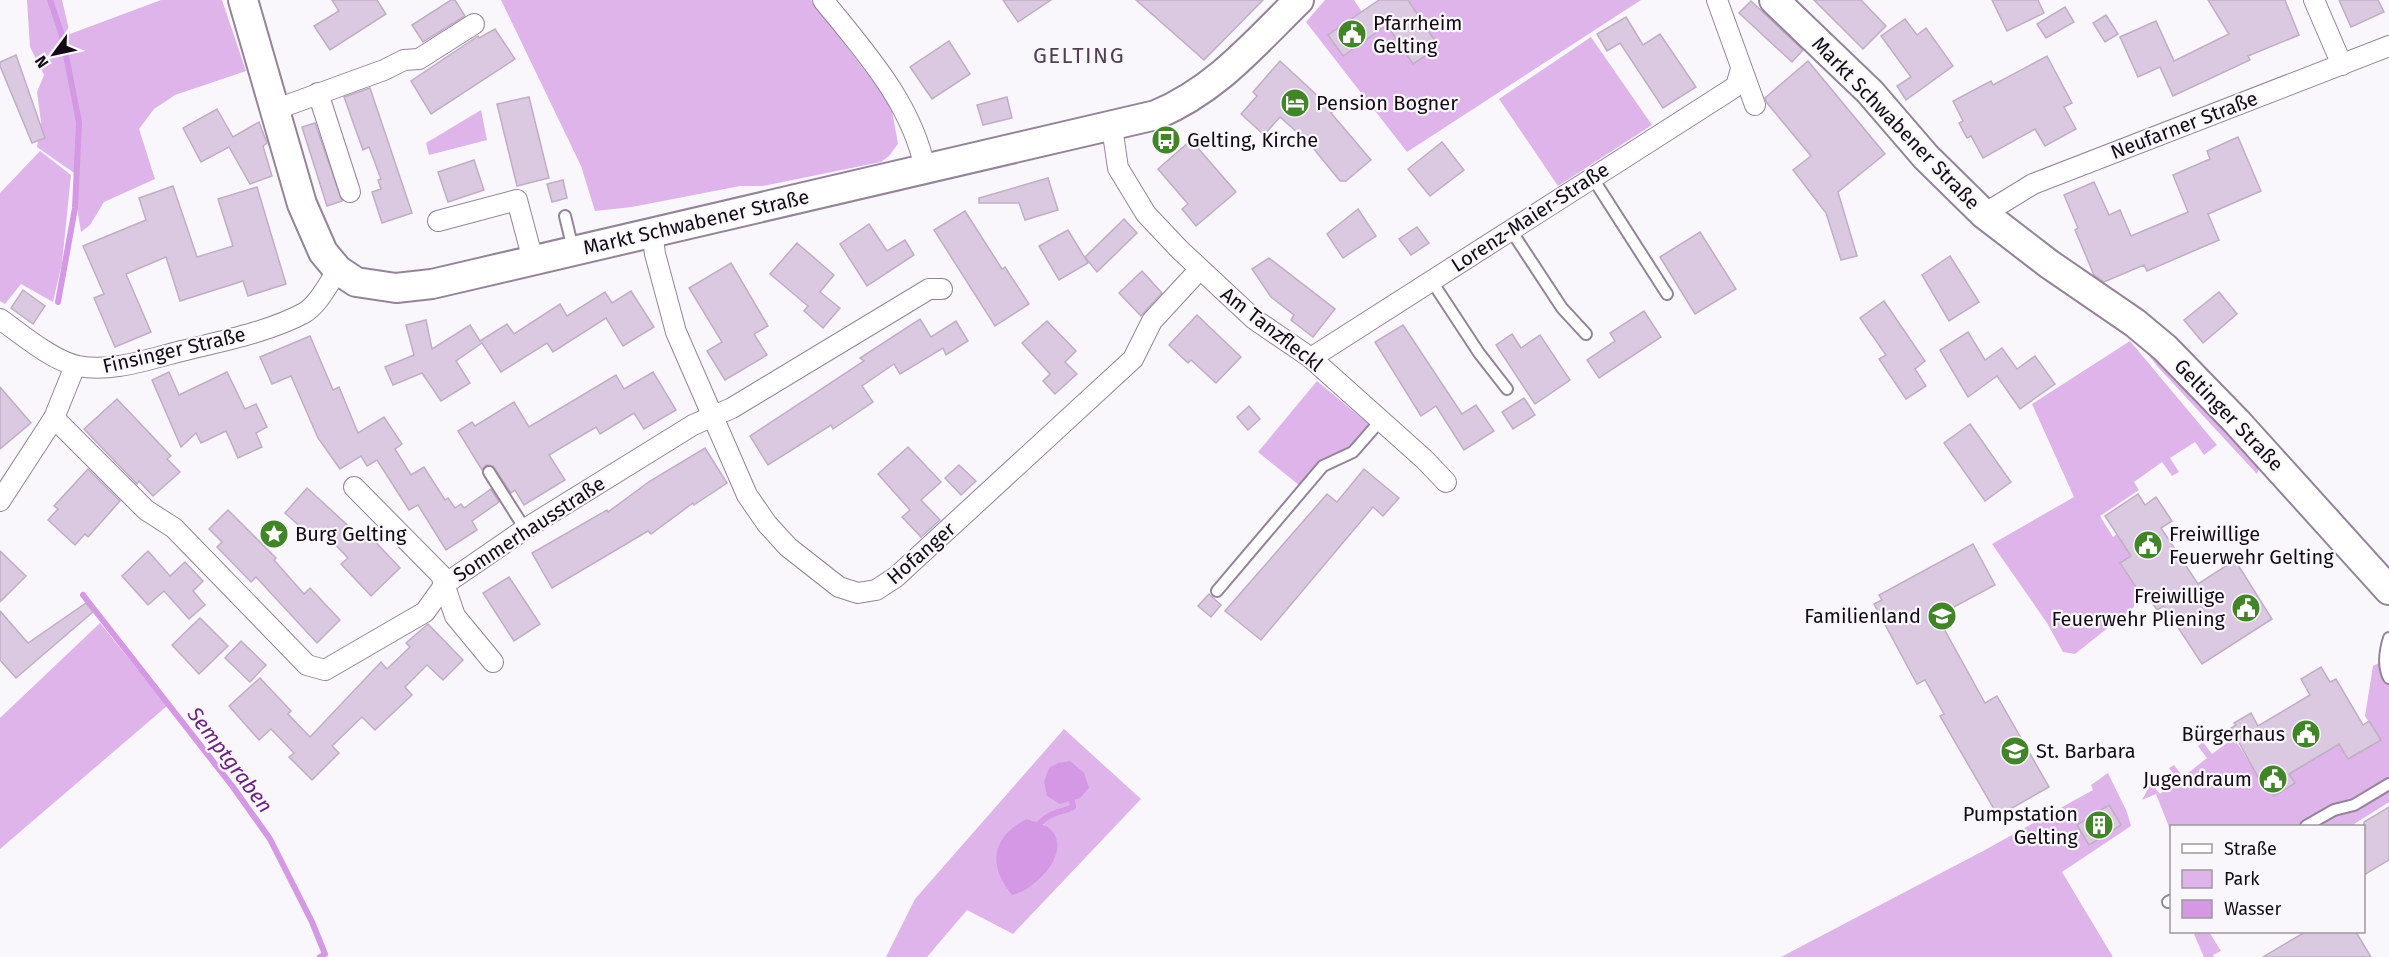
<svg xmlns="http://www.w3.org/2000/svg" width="2389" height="957" font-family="'Fira Sans',sans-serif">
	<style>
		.green { fill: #deb4ea; fill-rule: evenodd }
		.water { fill: #d498e5 }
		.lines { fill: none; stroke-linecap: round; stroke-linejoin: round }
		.stream { stroke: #d498e5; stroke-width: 6 }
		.building { fill: #dbc8e1; stroke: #c0aec5; stroke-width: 1.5 }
		.service-casing { stroke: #95839a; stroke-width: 14 }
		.minor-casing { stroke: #95839a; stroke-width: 22 }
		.secondary-casing { stroke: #95839a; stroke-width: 32 }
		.service { stroke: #fff; stroke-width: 10 }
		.minor { stroke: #fff; stroke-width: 20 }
		.secondary { stroke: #fff; stroke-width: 28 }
		.labels { text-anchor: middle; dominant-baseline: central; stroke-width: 4.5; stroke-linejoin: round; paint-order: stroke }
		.poi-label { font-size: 20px; fill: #120b13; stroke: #faf7fc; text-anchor: start }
		.street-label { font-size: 20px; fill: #120b13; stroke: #faf7fc }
		.water-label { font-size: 21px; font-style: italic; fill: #6b237e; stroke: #faf7fc }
		.quarter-label { font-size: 22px; letter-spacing: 1.5px; fill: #4f3f53; stroke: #faf7fc }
	</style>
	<rect width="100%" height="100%" fill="#faf7fc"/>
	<g class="green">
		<path d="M27,0h35l8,34 91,-34h61l24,71 -71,24 -21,14 -15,20 16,50 -51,23 -14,23 -9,7 -4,-24v-33l-40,-28 4,-25 -4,-30 7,-17 -14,-28z"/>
		<path d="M501,0h310l80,105 7,39 -9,12 -8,6 -118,24h-23l-108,21 -37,4 -14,-45z"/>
		<path d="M1325,0h29l22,33 22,-15 -13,-18h256l-234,152 -101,-130z"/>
		<path d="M1591,37l61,88 -94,61 -59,-87z"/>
		<path d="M481,110l6,30 -58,15 -3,-12z"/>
		<path d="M40,151l31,24 -9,88 -9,39 -32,-18 -16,20 -5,-3v-108z"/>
		<path d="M2130,341l87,104 -13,10 -9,-13 -25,16 9,14 -7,4 -10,-14 -28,20 5,8 -39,26 13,21 4,-3 14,22 -11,8 19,28 -5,6v9l-59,47 -12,-2 -16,-29 -55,-79 82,-47 -42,-93z"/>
		<path d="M2149,352l108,110 2,6 -2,6 -100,-108 -9,-12z"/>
		<path d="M1317,381l53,44 -20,23 -32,14 -19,23 -41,-33z"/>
		<path d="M100,623l67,83 -167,143v-131z"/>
		<path d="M2389,658v144l-38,24h-179l-1,6 -15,-38 -14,6 9,-17 9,11 18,-14 -9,-12 5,-3 9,12 24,-19 -9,-12 5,-4 9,12 20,-15 6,5 21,34 3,-1 12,19 20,-12 -5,-10 50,-30 9,15 32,-19 -15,-24 8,-50z"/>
		<path d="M1064,729l77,70 -128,135 -46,-24 -40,47h-41l29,-58zM1027,819l18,6 -37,65 -11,-28z"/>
		<path d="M2108,773l19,39 4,14 -69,46 51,85h-332l202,-106 110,-61 -2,-5z"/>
		<path d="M2193,932h16l12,19 -8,4 1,2h-10z"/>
	</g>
	<g class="water">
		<path d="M1070,761l14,12 5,15 -9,10 -20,6 -13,-8 -3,-14 5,-14 9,-5z"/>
		<path d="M1027,819c9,3 20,5 26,13 17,24 -20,59 -41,63 -25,-30 -20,-59 15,-76z"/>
	</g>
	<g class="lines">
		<g class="stream">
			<path d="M50,0l12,35 17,87 -4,86 -17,94"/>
			<path d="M83,595l150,192 37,52 42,83 13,32 -5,3"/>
			<path d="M1040,823c10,-11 20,-10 33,-16l-1,-6"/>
		</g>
	</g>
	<g class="building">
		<path d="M332,0h45l9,14 -56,36 -16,-24 25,-15z"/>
		<path d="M451,0h4l10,16 -42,26 -11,-17z"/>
		<path d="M1003,0h48l-33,22z"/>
		<path d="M1136,0h127l-59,60z"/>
		<path d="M1379,0h29l31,47 -26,17 -26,-39 -44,31 -15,-21z"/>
		<path d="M1814,0h47l25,26 -23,23z"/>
		<path d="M1992,0h46l6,13 -37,18z"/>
		<path d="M2208,0h77l14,35 -51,21 2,4 -77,36 -13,-29 -22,10 -18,-40 36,-16 18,40 55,-27z"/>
		<path d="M2339,0h39l6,12 -33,15z"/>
		<path d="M1751,1l52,49 -11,12 -53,-49z"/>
		<path d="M2065,7l9,15 -28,16 -9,-14z"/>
		<path d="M2106,15l12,19 -13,8 -12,-19z"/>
		<path d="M1626,17l17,28 17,-11 36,53 -33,21 -43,-65 -13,8 -10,-17z"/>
		<path d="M1905,19l12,16 9,-7 27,38 -47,34 -9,-14 14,-9 -30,-41z"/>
		<path d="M495,29l20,30 -84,55 -20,-33 67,-45 1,2z"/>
		<path d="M949,41l21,33 -38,25 -22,-32z"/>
		<path d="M16,55l29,83 -13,5 -32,-77v-4z"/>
		<path d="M2047,56l25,47 -8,4 12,22 -31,17 -10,-17 -52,29 -12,-22 -4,2 -8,-15 4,-2 -10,-20 38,-20 2,4z"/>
		<path d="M1280,61l54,50 -3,2 40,47 -25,21h-6l-31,-38 -29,-26 -16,18 -23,-21 16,-18 -4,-4z"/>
		<path d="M1808,61l77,93 -47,38 19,64 -16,4 -15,-47 -33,-43 18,-14 -44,-53 -2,-5z"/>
		<path d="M370,88l42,125 -30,10 -10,-31 9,-3 -3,-9 3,-1 -12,-32 -6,3 -19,-53z"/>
		<path d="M529,97l20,81 -32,8 -20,-82z"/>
		<path d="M1007,97l5,21 -29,7 -6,-20z"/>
		<path d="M217,109l16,28 26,-15 8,21 -4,3 9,30 -22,8 -21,-37 -28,15 -18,-34z"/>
		<path d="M315,123l27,78 -15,5 -25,-79z"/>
		<path d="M2238,137l23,54 -53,23 11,26 -72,31 -3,-6 -40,17 -10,-7 -19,-45 3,-2 -14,-33 30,-13 15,33 11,-5 11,26 57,-24 -15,-37 37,-16 -3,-8z"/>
		<path d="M1191,140l45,52 -40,34 -14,-17 6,-5 -30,-35z"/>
		<path d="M1442,142l22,28 -34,26 -22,-27z"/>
		<path d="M474,160l10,30 -36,12 -10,-30z"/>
		<path d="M1048,178l10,32 -33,10 -6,-17h-40v-5z"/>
		<path d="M563,180l4,18 -15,4 -5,-18z"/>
		<path d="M173,186l24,71 36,-11 -15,-47 39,-12 29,97 -38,12 -5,-15 -63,20 -14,-44 -40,17 25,58 -36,15 -21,-49 10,-4 -21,-48 63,-26 -7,-22z"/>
		<path d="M1358,209l18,27 -33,22 -16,-24z"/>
		<path d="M965,211l37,58 3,-2 24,37 -34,22 -61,-96z"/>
		<path d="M1124,219l13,14 -40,39 -12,-15z"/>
		<path d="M869,224l18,27 18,-11 9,15 -47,31 -27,-42z"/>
		<path d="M1417,227l12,16 -18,12 -12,-16z"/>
		<path d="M1068,230l20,33 -29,17 -20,-34z"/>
		<path d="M1700,232l36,57 -41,25 -35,-57z"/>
		<path d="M797,243l37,32 -14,17 20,16 -17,20 -19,-17 4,-5 -38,-32z"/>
		<path d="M1950,256l29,46 -30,19 -27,-46z"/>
		<path d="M1269,258l66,51 -22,28 -22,-17 3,-5 -23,-18 -19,-28z"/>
		<path d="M731,263l37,63 -14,8 13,21 -42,25 -18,-29 15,-9 -33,-54z"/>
		<path d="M1142,271l20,22 -21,23 -22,-23z"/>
		<path d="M23,290l22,16 -12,18 -22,-16z"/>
		<path d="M631,291l23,36 -31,19 -17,-28 -53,34 -6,-9 -46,29 -19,-29 -26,18 14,22 -29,18 -19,-28 -29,12 -8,-18 29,-12 -8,-30 20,-5 6,29 38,-24 10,16 27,-17 7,10 46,-30 7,12 38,-24 7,11z"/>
		<path d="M2219,292l18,22 -34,29 -19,-23z"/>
		<path d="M1884,301l41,60 -10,8 11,17 -20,13 -27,-40 7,-4 -26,-37z"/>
		<path d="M1644,311l17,26 -62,41 -12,-18 28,-19 -5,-8z"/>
		<path d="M1197,315l44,42 -25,26 -25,-23 -3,3 -19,-18z"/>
		<path d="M920,319l11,18 25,-16 12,20 -22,14 -3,-7 -43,26 -6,-10 -32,22 11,16 -40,27 -2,-4 -63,40 -18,-29 114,-75 -4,-3z"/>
		<path d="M1047,321l29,30 -11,11 12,12 -22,20 -12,-13 7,-7 -28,-31z"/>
		<path d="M1403,325l59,89 14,-9 18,26 -30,19 -28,-44 -15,10 -46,-74z"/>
		<path d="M1968,332l17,28 17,-12 15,21 18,-13 20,28 -35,25 -23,-33 -29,21 -28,-47z"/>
		<path d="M1512,334l9,14 19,-13 30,45 -35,24 -39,-59z"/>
		<path d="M310,336l23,54 6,-3 19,46 26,-16 18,27 -7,5 16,26 13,-8 21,33 3,-2 7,10 6,-4 3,4 27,-19 8,13 -27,19 5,9 -31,20 -28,-45 -9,5 -32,-50 -10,6 -6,-10 -21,13 -22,-31 -27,-62 -19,8 -12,-27z"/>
		<path d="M169,372l10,23 48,-23 18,37 11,-5 11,23 -11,6 6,14 -24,11 -12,-27 -25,12 -5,-10 -15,14 -29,-67z"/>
		<path d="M653,372l23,38 -32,19 -10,-16 -34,21 -4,-7 -47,28 16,25 -41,25 -9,-15 -4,3 -18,-27 -7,-1 -4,5 -24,-39 14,-9 3,4 39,-24 15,25 87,-52 8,14z"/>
		<path d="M0,387l31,36 -31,26z"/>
		<path d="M1524,398l11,17 -22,14 -11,-17z"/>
		<path d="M117,399l54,57 -4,3 13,13 -27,24 -14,-15 -2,3 -53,-55z"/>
		<path d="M1249,406l11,13 -12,11 -11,-13z"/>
		<path d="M1970,424l41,58 -26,19 -41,-58z"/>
		<path d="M908,447l33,35 -20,18 19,20 -19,17 -19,-20 8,-7 -32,-36z"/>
		<path d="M705,448l22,35 -33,22 -1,-2 -42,31 -3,-3 -96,57 -20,-35 75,-43 1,2 42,-31z"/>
		<path d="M959,465l17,16 -15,14 -16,-17z"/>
		<path d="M88,469l32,32 -32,36 -3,-3 -10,11 -27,-25 10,-11 -4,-3z"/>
		<path d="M1364,469l35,29 -16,18 -10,-9 -112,133 -36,-29 102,-117 10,8z"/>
		<path d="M307,488l59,54 5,-5 29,31 -29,28 -30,-32 7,-6 -26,-27 -8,8 -29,-26z"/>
		<path d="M2138,494l7,11 11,-8 16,24 -11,7 37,56 37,-24 37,59 -70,45 -38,-58 -7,4 -14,-21 -4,3 -19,-29 11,-7 -26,-40z"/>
		<path d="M228,510l48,48 -2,2 30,34 6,-6 30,32 -23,23 -61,-66 -5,5 -34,-35 5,-5 -13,-13z"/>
		<path d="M1973,544l22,41 -58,31 48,87 12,-7 52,91 -51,29 -58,-100 4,-2 -19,-34 -8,4 -43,-80 8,-4 -3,-5z"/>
		<path d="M0,551l26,25 -26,26z"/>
		<path d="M148,551l22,25 15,-14 18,19 -10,10 12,14 -16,14 -25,-28 -16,14 -26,-29z"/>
		<path d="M509,577l31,47 -26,17 -31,-48z"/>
		<path d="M1209,594l12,11 -10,12 -13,-11z"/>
		<path d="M86,603l7,9 -77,66 -16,-18v-49l28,32z"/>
		<path d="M200,618l28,28 -29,28 -27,-29z"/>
		<path d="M428,624l35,36 -20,20 -16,-15 -22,22 7,8 -37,35 -13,-13 -30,29 7,7 -27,27 -23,-23 5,-4 -23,-24 -12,11 -30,-34 31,-28 31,33 -3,3 22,23 71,-75 6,7 23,-22 -4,-4z"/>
		<path d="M241,641l25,24 -16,17 -25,-24z"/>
		<path d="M2321,667l9,15 6,-3 27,46 6,-4 12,19 -33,19 -9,-15 -50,30 6,9 -21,13 -12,-19 -3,2 -28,-51 5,-3 -2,-2 17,-10 7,13 52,-31 -9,-16z"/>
		<path d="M2109,805l12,20 -32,20 -12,-20z"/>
		<path d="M2389,807v53l-25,15v-53z"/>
		<path d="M2305,932h51l15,25h-108z"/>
	</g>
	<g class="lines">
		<g class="service-casing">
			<g id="service">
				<path d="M1592,177l75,117"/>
				<path d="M565,216l8,33"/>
				<path d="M1510,229l52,79 24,26"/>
				<path d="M1431,280l48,73 28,36"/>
				<path d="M489,472l36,57"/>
				<path d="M1217,591l106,-125 30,-14 28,-32"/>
				<path d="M2389,638c-4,13 -6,29 0,40"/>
				<path d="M2306,826l28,-16 20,-5 35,-21"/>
				<path d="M2168,902l4,-2"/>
			</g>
		</g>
		<g class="minor-casing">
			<g id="minor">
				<path d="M823,0c41,51 89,103 102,169"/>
				<path d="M1717,0l38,105"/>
				<path d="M2314,0l28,65"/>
				<path d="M318,93l32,99"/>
				<path d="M274,110l110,-40 20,-10 15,-1 55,-35"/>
				<path d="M1112,127l6,41 28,46 34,36 74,69 57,39 113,101 22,23"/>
				<path d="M1984,214l49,-30 356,-138"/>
				<path d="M438,221l79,-21 16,60"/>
				<path d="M652,231l3,23 21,78 71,163 20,29 21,23 51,40 19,6 18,-3 20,-13 237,-218 19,-38 48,-52"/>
				<path d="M0,319c21,15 53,42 78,47 36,7 73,-8 108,-16 37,-9 85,-19 118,-37 15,-9 24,-29 34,-43"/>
				<path d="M1311,358l416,-266 9,-6 5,-17"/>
				<path d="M54,418l92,92 28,18 133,137 18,5 100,-58 20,-28 80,-55 168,-104 39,-17 197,-119h13"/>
				<path d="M354,487l87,88 14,41 38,46"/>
				<path d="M0,501l54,-83 21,-52"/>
			</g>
		</g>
		<g class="secondary-casing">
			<g id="secondary">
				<path d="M243,0l59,204 21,48 15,18 18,12 40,6 36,-4 724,-169c61,-26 97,-70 143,-115"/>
				<path d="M1774,0l96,92 56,65 58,57 65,50 86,59 30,25 72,74 152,168"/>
			</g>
		</g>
		<use href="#service" class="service"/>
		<use href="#minor" class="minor"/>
		<use href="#secondary" class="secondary"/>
	</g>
	<defs>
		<g id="civic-disc" transform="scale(1.5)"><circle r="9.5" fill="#428529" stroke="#faf7fc"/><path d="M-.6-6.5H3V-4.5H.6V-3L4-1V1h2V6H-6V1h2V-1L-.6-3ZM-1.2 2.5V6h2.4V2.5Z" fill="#fff"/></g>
		<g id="hotel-disc" transform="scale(1.5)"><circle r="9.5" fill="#428529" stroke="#faf7fc"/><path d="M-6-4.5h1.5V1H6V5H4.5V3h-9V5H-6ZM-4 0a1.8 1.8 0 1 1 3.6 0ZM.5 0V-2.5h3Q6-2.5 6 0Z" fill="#fff"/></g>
		<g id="bus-disc" transform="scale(1.5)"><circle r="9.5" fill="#428529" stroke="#faf7fc"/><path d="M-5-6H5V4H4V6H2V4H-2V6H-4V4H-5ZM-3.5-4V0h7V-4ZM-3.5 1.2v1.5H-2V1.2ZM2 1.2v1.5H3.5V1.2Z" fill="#fff"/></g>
		<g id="sight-disc" transform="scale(1.5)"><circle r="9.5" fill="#428529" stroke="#faf7fc"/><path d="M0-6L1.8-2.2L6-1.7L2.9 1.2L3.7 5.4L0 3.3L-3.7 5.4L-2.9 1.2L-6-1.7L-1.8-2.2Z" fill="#fff"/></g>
		<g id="school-disc" transform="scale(1.5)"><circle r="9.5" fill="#428529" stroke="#faf7fc"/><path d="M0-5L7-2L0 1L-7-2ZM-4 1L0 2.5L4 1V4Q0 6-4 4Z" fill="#fff"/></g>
		<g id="building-disc" transform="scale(1.5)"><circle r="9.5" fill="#428529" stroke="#faf7fc"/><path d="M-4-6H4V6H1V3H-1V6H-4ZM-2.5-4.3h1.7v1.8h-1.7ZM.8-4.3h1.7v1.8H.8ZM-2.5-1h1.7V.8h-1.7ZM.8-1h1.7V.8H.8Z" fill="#fff"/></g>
	</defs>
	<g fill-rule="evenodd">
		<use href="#civic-disc" x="1352" y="34"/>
		<use href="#hotel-disc" x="1295" y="103"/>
		<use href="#bus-disc" x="1166" y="140"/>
		<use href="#sight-disc" x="274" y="534"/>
		<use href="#civic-disc" x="2148" y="545"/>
		<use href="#civic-disc" x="2246" y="608"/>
		<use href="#school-disc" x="1942" y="616"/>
		<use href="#civic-disc" x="2306" y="734"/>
		<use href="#school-disc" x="2015" y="751"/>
		<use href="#civic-disc" x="2273" y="779"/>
		<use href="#building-disc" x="2099" y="825"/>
	</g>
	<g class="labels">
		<g class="poi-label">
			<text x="1373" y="23">Pfarrheim<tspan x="1373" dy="23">Gelting</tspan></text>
			<text x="1316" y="103">Pension Bogner</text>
			<text x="1187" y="140">Gelting, Kirche</text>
			<text x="295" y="534">Burg Gelting</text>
			<text x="2169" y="534">Freiwillige<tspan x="2169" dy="23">Feuerwehr Gelting</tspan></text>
			<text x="2225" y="596" text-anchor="end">Freiwillige<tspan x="2225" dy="23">Feuerwehr Pliening</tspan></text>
			<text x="1921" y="616" text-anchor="end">Familienland</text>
			<text x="2285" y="734" text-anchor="end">Bürgerhaus</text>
			<text x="2036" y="751">St. Barbara</text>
			<text x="2252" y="779" text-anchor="end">Jugendraum</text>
			<text x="2078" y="814" text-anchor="end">Pumpstation<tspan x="2078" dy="23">Gelting</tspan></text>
		</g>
		<g class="street-label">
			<text transform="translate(1896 123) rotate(46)">Markt Schwabener Straße</text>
			<text transform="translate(2184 125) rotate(-21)">Neufarner Straße</text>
			<text transform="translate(1530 217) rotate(-33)">Lorenz-Maier-Straße</text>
			<text transform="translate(696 222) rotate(-13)">Markt Schwabener Straße</text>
			<text transform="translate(1272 329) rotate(38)">Am Tanzfleckl</text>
			<text transform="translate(174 350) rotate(-13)">Finsinger Straße</text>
			<text transform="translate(2229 415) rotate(46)">Geltinger Straße</text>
			<text transform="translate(529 529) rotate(-33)">Sommerhausstraße</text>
			<text transform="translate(921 553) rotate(-41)">Hofanger</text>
		</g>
		<g class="water-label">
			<text transform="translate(230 760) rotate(53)">Semptgraben</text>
		</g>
		<g class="quarter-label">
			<text x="1079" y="55">GELTING</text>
		</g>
	</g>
	<rect x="2170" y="825" width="195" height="108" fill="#faf7fc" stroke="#9d999f" stroke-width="1.5"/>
	<rect x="2182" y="844" width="30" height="9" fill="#ffffff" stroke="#9d999f" stroke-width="1.5"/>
	<text x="2224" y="855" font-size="18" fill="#120b13">Straße</text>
	<rect x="2182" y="870" width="30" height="18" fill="#deb4ea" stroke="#9d999f" stroke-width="1.5"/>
	<text x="2224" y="885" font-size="18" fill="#120b13">Park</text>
	<rect x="2182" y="900" width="30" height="18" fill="#d498e5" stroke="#9d999f" stroke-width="1.5"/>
	<text x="2224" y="915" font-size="18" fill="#120b13">Wasser</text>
	<g transform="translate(54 54) rotate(237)" stroke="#faf7fc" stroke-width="4.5" paint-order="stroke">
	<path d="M0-4.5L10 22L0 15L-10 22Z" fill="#120b13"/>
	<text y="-9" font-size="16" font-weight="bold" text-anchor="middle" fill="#120b13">N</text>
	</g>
</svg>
